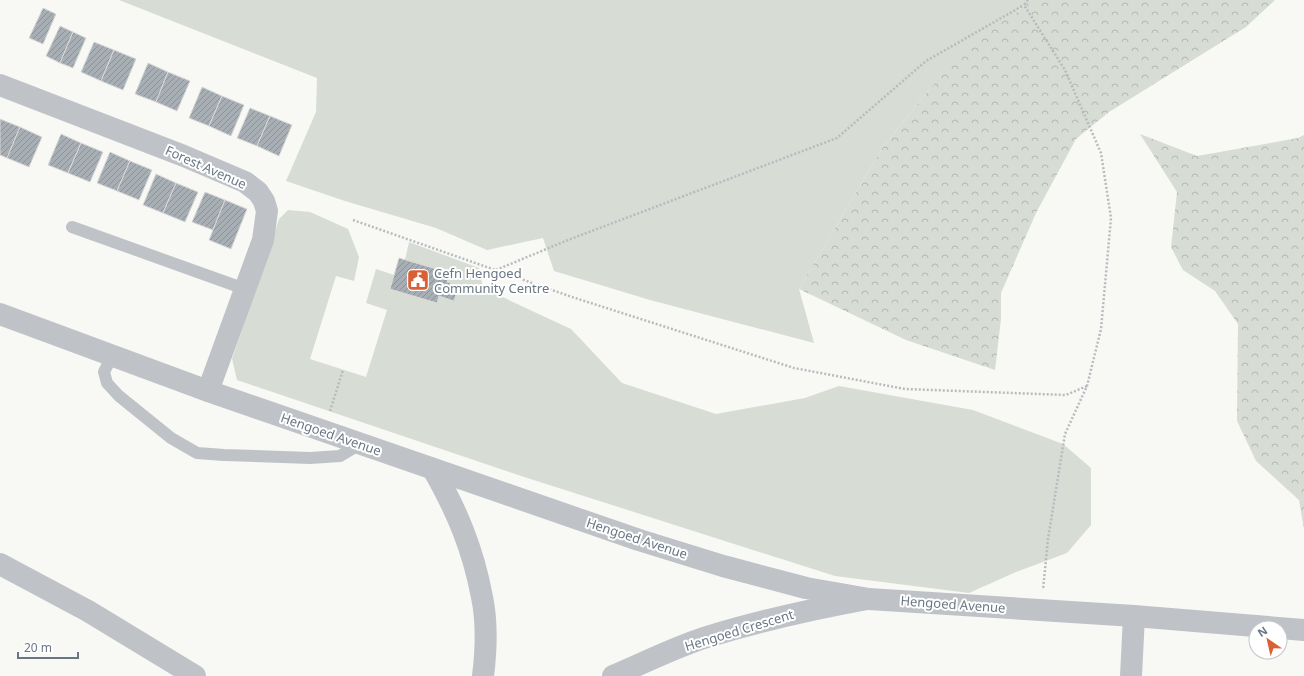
<svg xmlns="http://www.w3.org/2000/svg" width="1304" height="676" font-family="'Noto Sans',sans-serif">
	<style>
		.grass { fill: #d7dcd5 }
		.forest { fill: url(#forest-crowns) }
		.building { fill: url(#building-hatch); stroke: #d9d9d8 }
		.lines { fill: none; stroke-linecap: round; stroke-linejoin: round }
		.path { stroke: #b8bbbe; stroke-width: 2.5; stroke-dasharray: 2 2; stroke-linecap: butt }
		.service { stroke: #bfc3c7; stroke-width: 12 }
		.minor { stroke: #bfc3c7; stroke-width: 22 }
		.tertiary { stroke: #bfc3c7; stroke-width: 22 }
		.labels { text-anchor: middle; dominant-baseline: central; stroke-width: 4; stroke-linejoin: round; paint-order: stroke }
		.street-label { font-size: 13px; fill: #697784; stroke: #fff }
		.poi-label { font-size: 13px; fill: #697784; stroke: #fff; text-anchor: start }
	</style>
	<defs>
		<pattern id="forest-crowns" width="20" height="18" patternUnits="userSpaceOnUse"><rect width="20" height="18" fill="#d7dcd5"/><path d="M2 6a3 3 0 1 1 6 0M12 15a3 3 0 1 1 6 0" fill="none" stroke="#b2b7b2"/></pattern>
		<pattern id="building-hatch" width="6" height="6" patternUnits="userSpaceOnUse"><rect width="6" height="6" fill="#a7aeb4"/><path d="M-1 1l2-2M0 6l6-6M5 7l2-2" fill="none" stroke="#8c9298"/></pattern>
	</defs>
	<rect width="100%" height="100%" fill="#f8f8f5"/>
	<g class="grass">
		<path d="M119,0h911l-102,91 -45,56 -84,142 15,54 -164,-43 -96,-29 -11,-33 -56,12 -51,-22 -91,-27 -59,-20 30,-69 1,-34z"/>
		<path d="M288,210l22,2 38,17 11,28 -5,24 -18,-5 -26,83 56,18 21,-67 -21,-7 10,-34 18,6 -4,14 47,14 2,-7 15,5 5,-15 -12,-4 3,-9 -45,-13 4,-18 70,26 4,20 88,41 51,54 94,31 89,-16 34,-12 134,24 90,34 28,24v57l-24,28 -51,19 -47,21 -134,-17 -314,-100 -284,-96 -5,-21 47,-140z"/>
	</g>
	<g class="forest">
		<path d="M1030,0h245l-29,27 -137,85 -33,27 -40,74 -35,80v26l-6,51 -89,-30 -107,-51 84,-142 45,-56 45,-50 44,-29z"/>
		<path d="M1140,134l57,22 101,-18 6,-3v394l-5,-29 -43,-39 -19,-40 1,-97 -23,-33 -32,-21 -12,-23 6,-55z"/>
	</g>
	<g class="building">
		<path d="M43,8l13,6 -13,30 -14,-6z"/>
		<path d="M60,26l13,6 -13,31 -14,-7z"/>
		<path d="M73,32l13,6 -13,30 -13,-5z"/>
		<path d="M94,42l20,8 -13,31 -20,-9z"/>
		<path d="M114,50l22,9 -13,31 -22,-9z"/>
		<path d="M148,63l20,9 -12,30 -21,-8z"/>
		<path d="M168,72l22,9 -13,30 -21,-9z"/>
		<path d="M202,87l20,9 -13,30 -20,-8z"/>
		<path d="M222,96l22,9 -13,31 -22,-10z"/>
		<path d="M250,108l20,8 -13,30 -20,-8z"/>
		<path d="M270,116l22,9 -13,31 -22,-10z"/>
		<path d="M0,119l20,8 -13,31 -7,-3z"/>
		<path d="M20,127l22,10 -13,30 -22,-9z"/>
		<path d="M61,134l20,9 -13,30 -20,-8z"/>
		<path d="M81,143l22,9 -13,30 -22,-9z"/>
		<path d="M110,152l20,9 -13,30 -20,-8z"/>
		<path d="M130,161l22,9 -13,30 -22,-9z"/>
		<path d="M156,174l20,9 -13,30 -20,-8z"/>
		<path d="M176,183l22,9 -13,30 -22,-9z"/>
		<path d="M205,192l20,8 -12,30 -21,-8z"/>
		<path d="M225,200l22,9 -16,40 -22,-9z"/>
		<path d="M399,258l51,15 -3,9 12,4 -5,15 -15,-5 -2,7 -47,-14z"/>
	</g>
	<g class="lines">
		<g class="path">
			<path d="M1028,0l-4,5 41,65 36,83 10,65 -10,111 -14,57 -22,48 -17,105 -5,51"/>
			<path d="M353,220l219,77 222,71 111,21 161,6 21,-9"/>
			<path d="M496,270l72,-30 269,-102 89,-77 98,-56"/>
			<path d="M330,411l13,-41"/>
		</g>
		<g class="service">
			<path d="M72,227l173,62"/>
			<path d="M112,356l-8,16 3,11 12,13 52,42 26,15 27,2 86,3 30,-2 20,-12"/>
		</g>
		<g class="minor">
			<path d="M0,85l184,71 61,26 13,10 6,9 3,10 -4,29 -55,151"/>
			<path d="M433,469c24,42 40,80 49,128 5,24 4,55 1,79"/>
			<path d="M0,564l88,47 107,65"/>
			<path d="M613,676c31,-13 62,-29 94,-39 52,-16 106,-28 160,-38"/>
			<path d="M1131,676l3,-60"/>
		</g>
		<path class="tertiary" d="M0,314l208,77 431,149 84,26 83,22 63,11 265,17 170,14"/>
	</g>
	<defs>
		<g id="civic-square" transform="scale(1.15)"><rect x="-9" y="-9" width="18" height="18" rx="4" fill="#d95f34" stroke="#fff"/><path d="M-.6-6.5H3V-4.5H.6V-3L4-1V1h2V6H-6V1h2V-1L-.6-3ZM-1.2 2.5V6h2.4V2.5Z" fill="#fff"/></g>
	</defs>
	<g fill-rule="evenodd">
		<use href="#civic-square" x="418" y="280"/>
	</g>
	<g class="labels">
		<g class="street-label">
			<text transform="translate(206 167) rotate(24)">Forest Avenue</text>
			<text transform="translate(331 434) rotate(19)">Hengoed Avenue</text>
			<text transform="translate(637 538) rotate(18)">Hengoed Avenue</text>
			<text transform="translate(953 604) rotate(4)">Hengoed Avenue</text>
			<text transform="translate(739 630) rotate(-17)">Hengoed Crescent</text>
		</g>
		<g class="poi-label">
			<text x="434" y="273">Cefn Hengoed<tspan x="434" dy="15">Community Centre</tspan></text>
		</g>
	</g>
	<g transform="translate(1268 640) rotate(326)"><circle r="19" fill="#ffffff" stroke="#c3c9ce"/>
	<path d="M0-3L7 15L0 10L-7 15Z" fill="#d95f34"/>
	<text y="-6" font-size="11" font-weight="bold" text-anchor="middle" fill="#697784">N</text>
	</g>
	<path d="M18 652v6h60v-6" fill="none" stroke="#697784" stroke-width="2"/>
	<text x="24" y="652" font-size="12" fill="#697784" stroke="#ffffff" stroke-width="3" paint-order="stroke">20 m</text>
</svg>
